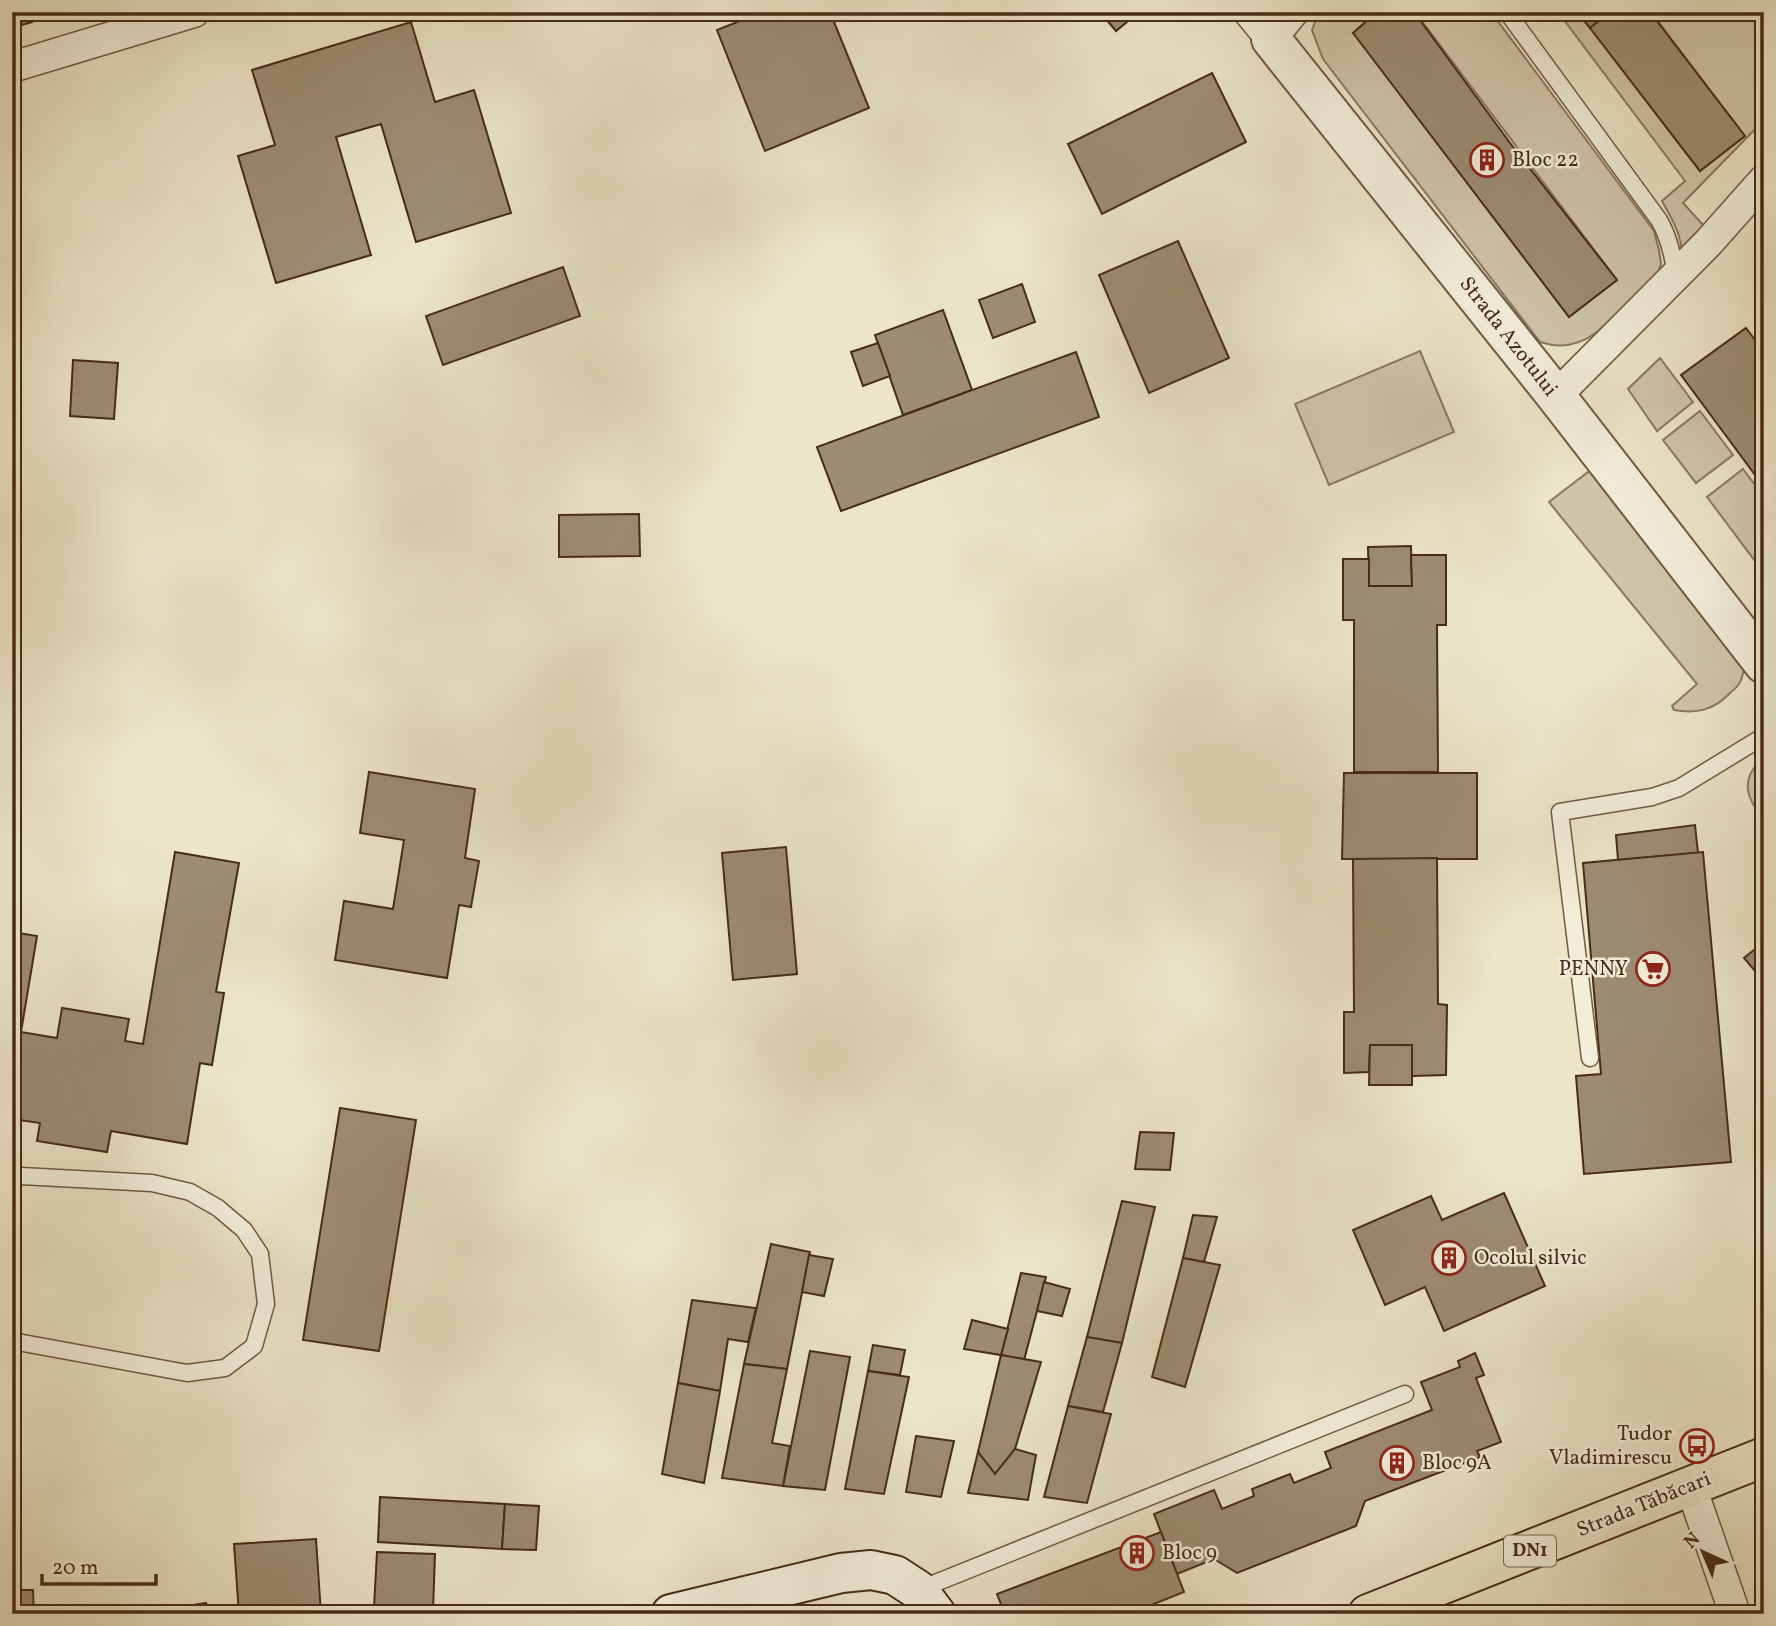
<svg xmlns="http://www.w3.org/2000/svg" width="1776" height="1626" font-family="Vollkorn,serif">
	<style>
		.green { fill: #d0c5aa; stroke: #8c7860; stroke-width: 2 }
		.building { fill: #9d8c73; stroke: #482b16; stroke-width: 2 }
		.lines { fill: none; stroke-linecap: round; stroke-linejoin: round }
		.service-casing { stroke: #715a42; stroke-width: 19 }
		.minor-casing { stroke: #715a42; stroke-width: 33 }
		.tertiary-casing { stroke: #715a42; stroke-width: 42 }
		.secondary-casing { stroke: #482b16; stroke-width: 42 }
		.primary-casing { stroke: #482b16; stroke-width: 42 }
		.service { stroke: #f3eedb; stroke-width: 16 }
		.minor { stroke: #f3eedb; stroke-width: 30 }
		.tertiary { stroke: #f3eedb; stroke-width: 38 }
		.secondary { stroke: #f3eedb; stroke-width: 38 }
		.primary { stroke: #ece5c8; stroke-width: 38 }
		.labels { text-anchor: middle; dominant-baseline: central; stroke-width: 5; stroke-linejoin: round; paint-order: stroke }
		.shield { fill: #f3eedb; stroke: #7b6651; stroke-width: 2 }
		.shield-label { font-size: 19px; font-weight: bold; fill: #482b16 }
		.poi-label { font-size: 21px; fill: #482b16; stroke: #f3eedb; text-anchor: start }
		.street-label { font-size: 21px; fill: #482b16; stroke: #f3eedb }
	</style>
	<rect width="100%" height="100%" fill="#ece5c8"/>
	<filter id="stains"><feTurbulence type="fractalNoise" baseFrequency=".00286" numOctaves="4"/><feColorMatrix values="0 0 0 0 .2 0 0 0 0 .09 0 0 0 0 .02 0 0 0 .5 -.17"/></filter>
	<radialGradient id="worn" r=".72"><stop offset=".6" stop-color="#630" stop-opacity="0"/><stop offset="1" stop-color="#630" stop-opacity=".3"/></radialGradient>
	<g class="green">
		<path d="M1319,12h58l-24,21 264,247 -202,-268h76l163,219 5,19 2,14 -5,15 -59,53c-17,13 -36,17 -57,10l-217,-283 -11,-29z"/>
		<path d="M1558,12h20l122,159 44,-36 -93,-123h99l14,18v90l-81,83 22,24 -23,27c-1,-21 -10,-35 -20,-53l23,-20z"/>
		<path d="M1420,351l34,81 -125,53 -34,-81z"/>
		<path d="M1660,358l33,44 -36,29 -29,-42z"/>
		<path d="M1700,411l33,44 -37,28 -33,-43z"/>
		<path d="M1592,469l153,195c-1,5 -2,11 -4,16 -2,5 -7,10 -11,13 -16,17 -33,21 -56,17l-2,-4 25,-22 -148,-182z"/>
		<path d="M1743,469l21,28v57l-9,7 -48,-64z"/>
		<path d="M1764,758v62c-18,-22 -25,-42 0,-62z"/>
	</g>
	<g class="building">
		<path d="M12,12h17l3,10 -20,6z"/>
		<path d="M762,12h68l39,96 -104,43 -48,-121z"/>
		<path d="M1100,12h39l-23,19z"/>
		<path d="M1377,12h37l96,131 107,137 -48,37 -216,-284z"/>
		<path d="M1577,12h33l-20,16z"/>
		<path d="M1610,12h40l95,124 -45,35 -110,-143z"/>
		<path d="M411,22l24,80 39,-12 37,123 -95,29 -35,-118 -45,13 35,118 -95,28 -38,-127 37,-11 -23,-75z"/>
		<path d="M1212,73l34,69 -144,72 -34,-70z"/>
		<path d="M1178,241l51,117 -80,35 -50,-118z"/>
		<path d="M563,267l17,49 -137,49 -17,-49z"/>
		<path d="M1022,284l13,38 -42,16 -14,-38z"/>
		<path d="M943,310l29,80 -69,25 -28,-80z"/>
		<path d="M1746,328l18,24v135l-83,-112z"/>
		<path d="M878,343l12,33 -27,10 -12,-34z"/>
		<path d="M1076,352l23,65 -258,94 -24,-64z"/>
		<path d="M73,360l45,3 -4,56 -44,-3z"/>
		<path d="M639,514l1,42 -81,1v-42z"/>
		<path d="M1411,546l1,40h-43l-1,-39z"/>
		<path d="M1411,555h35v70h-9l1,147h-84v-152h-11v-61h26v27h43z"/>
		<path d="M369,772l106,17 -10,69 14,3 -8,46 -12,-2 -12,73 -112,-18 9,-59 49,8 11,-69 -44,-7z"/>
		<path d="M1344,773h133v86h-135z"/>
		<path d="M1695,825l3,28 -80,7 -2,-25z"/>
		<path d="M786,847l11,127 -64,6 -11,-127z"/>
		<path d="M175,852l64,11 -23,129 8,1 -12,72 -12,-2 -13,81 -76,-13 -4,21 -70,-11 3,-18 -28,-4v-187l25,4 -16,96 36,6 5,-30 67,11 -4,22 18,3z"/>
		<path d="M1703,852l28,310 -147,12 -8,-98 25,-2 -18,-211z"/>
		<path d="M1437,858l1,146 9,1 -1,70 -34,1v-31h-42l-1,27 -25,1v-61h10l-1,-153z"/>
		<path d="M1764,942v40l-20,-24z"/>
		<path d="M1370,1045h42v40h-43z"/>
		<path d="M340,1108l76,12 -37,231 -76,-11z"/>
		<path d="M1140,1132l34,1 -4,37 -35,-1z"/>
		<path d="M1504,1193l41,93 -101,45 -19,-44 -40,18 -32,-75 78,-34 11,24z"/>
		<path d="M1122,1201l33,6 -33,136 -35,-6z"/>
		<path d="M1193,1215l24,2 -13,45 -21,-4z"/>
		<path d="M771,1244l39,8 -23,117 -43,-5z"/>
		<path d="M809,1255l24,4 -9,37 -22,-4z"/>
		<path d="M1183,1258l37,7 -35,122 -33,-10z"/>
		<path d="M1021,1273l25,4 -22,83 -23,-5z"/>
		<path d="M1044,1282l26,7 -8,27 -25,-5z"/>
		<path d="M692,1300l64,8 -8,34 -20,-3 -8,52 -42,-8z"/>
		<path d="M972,1320l36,9 -7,26 -37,-6z"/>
		<path d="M1087,1337l35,6 -19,69 -35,-6z"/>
		<path d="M873,1345l32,5 -5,25 -32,-4z"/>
		<path d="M810,1351l40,6 -25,133 -42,-4z"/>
		<path d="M1475,1353l9,22 -8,3 25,64 -24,9 3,6 -115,44 -9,25 -119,47 -23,-14 -37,15 -23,-60 60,-24 8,19 32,-13 -2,-7 38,-15 4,9 37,-15 -6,-16 107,-42 -11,-28 39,-15 -2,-6z"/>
		<path d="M1001,1355l40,7 -26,87 -20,25 -17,-22z"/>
		<path d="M744,1364l43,5 -15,74 18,3 -7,40 -61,-8z"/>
		<path d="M868,1371l41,6 -25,117 -39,-5z"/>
		<path d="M678,1383l42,8 -16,92 -42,-9z"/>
		<path d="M1068,1406l43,8 -24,89 -43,-6z"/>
		<path d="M916,1436l38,5 -13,56 -35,-5z"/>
		<path d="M1015,1449l21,6 -8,45 -60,-7 10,-41 17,22z"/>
		<path d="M380,1497l125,7 -3,45 -124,-7z"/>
		<path d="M505,1504l34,2 -3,44 -34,-1z"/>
		<path d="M1161,1532l23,60 -55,22h-124l-8,-20z"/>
		<path d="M316,1539l5,75h-82l-5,-70z"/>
		<path d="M377,1552l58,2 -2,57 -59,-3z"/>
		<path d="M12,1590h21l1,24h-22z"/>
		<path d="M206,1603l2,11h-40v-5z"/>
		<path d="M1635,1606l3,8h-24z"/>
	</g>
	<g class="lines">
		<g class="service-casing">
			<g id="service">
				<path d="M1507,12l152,208c10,17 14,35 17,55"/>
				<path d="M1590,1058l-30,-246 92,-15 27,-9 85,-52"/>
				<path d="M12,1179l9,-3 131,7 38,9 28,16 26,22 16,24 6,50 -12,42 -29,22 -38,5 -175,-32"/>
				<path d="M918,1590l487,-196"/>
			</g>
		</g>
		<g class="minor-casing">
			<g id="minor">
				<path d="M1249,12l22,27 22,-27"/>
				<path d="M12,67l182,-55"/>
				<path d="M1556,396l152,-153 56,-63"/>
				<path d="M1691,1487l44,127"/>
			</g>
		</g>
		<g class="tertiary-casing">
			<path id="tertiary" d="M1271,39l285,357 208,268"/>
		</g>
		<g class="secondary-casing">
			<path id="secondary" d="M671,1614l170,-41 30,-3 24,5 23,15 18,24"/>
		</g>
		<g class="primary-casing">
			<path id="primary" d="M1368,1614l396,-157"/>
		</g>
		<use href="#service" class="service"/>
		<use href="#minor" class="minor"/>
		<use href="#tertiary" class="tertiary"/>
		<use href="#secondary" class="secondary"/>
		<use href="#primary" class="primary"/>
	</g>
	<defs>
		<g id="building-ring" transform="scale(1.75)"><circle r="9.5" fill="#f3eedb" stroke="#8f2418" stroke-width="1.5"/><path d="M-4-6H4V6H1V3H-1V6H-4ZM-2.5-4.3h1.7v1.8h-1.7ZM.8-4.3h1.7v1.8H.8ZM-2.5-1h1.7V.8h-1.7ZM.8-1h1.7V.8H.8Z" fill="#8f2418"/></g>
		<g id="supermarket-ring" transform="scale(1.75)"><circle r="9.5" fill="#f3eedb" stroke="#8f2418" stroke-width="1.5"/><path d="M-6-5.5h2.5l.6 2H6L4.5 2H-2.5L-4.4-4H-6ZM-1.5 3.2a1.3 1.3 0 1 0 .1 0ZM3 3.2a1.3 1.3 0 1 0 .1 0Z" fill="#8f2418"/></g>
		<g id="bus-ring" transform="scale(1.75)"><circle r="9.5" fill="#f3eedb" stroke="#8f2418" stroke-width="1.5"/><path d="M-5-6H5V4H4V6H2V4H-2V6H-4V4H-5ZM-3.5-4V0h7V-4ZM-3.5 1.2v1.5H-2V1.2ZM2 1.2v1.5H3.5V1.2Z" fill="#8f2418"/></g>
	</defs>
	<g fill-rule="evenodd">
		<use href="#building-ring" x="1487" y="160"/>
		<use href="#supermarket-ring" x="1653" y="969"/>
		<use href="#building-ring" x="1449" y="1258"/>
		<use href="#bus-ring" x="1697" y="1446"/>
		<use href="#building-ring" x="1397" y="1463"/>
		<use href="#building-ring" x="1137" y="1553"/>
	</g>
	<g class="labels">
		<rect class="shield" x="1504" y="1535.5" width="52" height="31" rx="5"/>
		<g class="shield-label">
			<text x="1530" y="1551">DN1</text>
		</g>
		<g class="poi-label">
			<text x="1512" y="160">Bloc 22</text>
			<text x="1628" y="969" text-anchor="end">PENNY</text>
			<text x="1474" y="1258">Ocolul silvic</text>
			<text x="1672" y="1434" text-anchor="end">Tudor<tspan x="1672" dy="24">Vladimirescu</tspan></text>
			<text x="1422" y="1463">Bloc 9A</text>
			<text x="1162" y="1553">Bloc 9</text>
		</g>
		<g class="street-label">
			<text transform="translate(1508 337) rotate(52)">Strada Azotului</text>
			<text transform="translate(1644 1505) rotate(-22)">Strada Tăbăcari</text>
		</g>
	</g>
	<rect width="1776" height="1626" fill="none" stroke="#ece5c8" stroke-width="42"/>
	<rect x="14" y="14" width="1748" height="1598" fill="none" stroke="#482b16" stroke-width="3.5"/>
	<rect x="21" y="21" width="1734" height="1584" fill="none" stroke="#482b16" stroke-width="2"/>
	<g transform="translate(1703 1552) rotate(316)" stroke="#f3eedb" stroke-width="5" paint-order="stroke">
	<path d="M0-5L12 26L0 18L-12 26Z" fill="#482b16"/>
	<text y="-10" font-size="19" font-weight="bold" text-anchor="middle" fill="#482b16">N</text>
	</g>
	<path d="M42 1574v10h114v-10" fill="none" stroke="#482b16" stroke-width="3.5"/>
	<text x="52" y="1574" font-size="21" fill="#482b16" stroke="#f3eedb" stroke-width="5" paint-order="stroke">20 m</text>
	<rect width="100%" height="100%" filter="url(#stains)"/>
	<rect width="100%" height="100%" fill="url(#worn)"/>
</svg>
